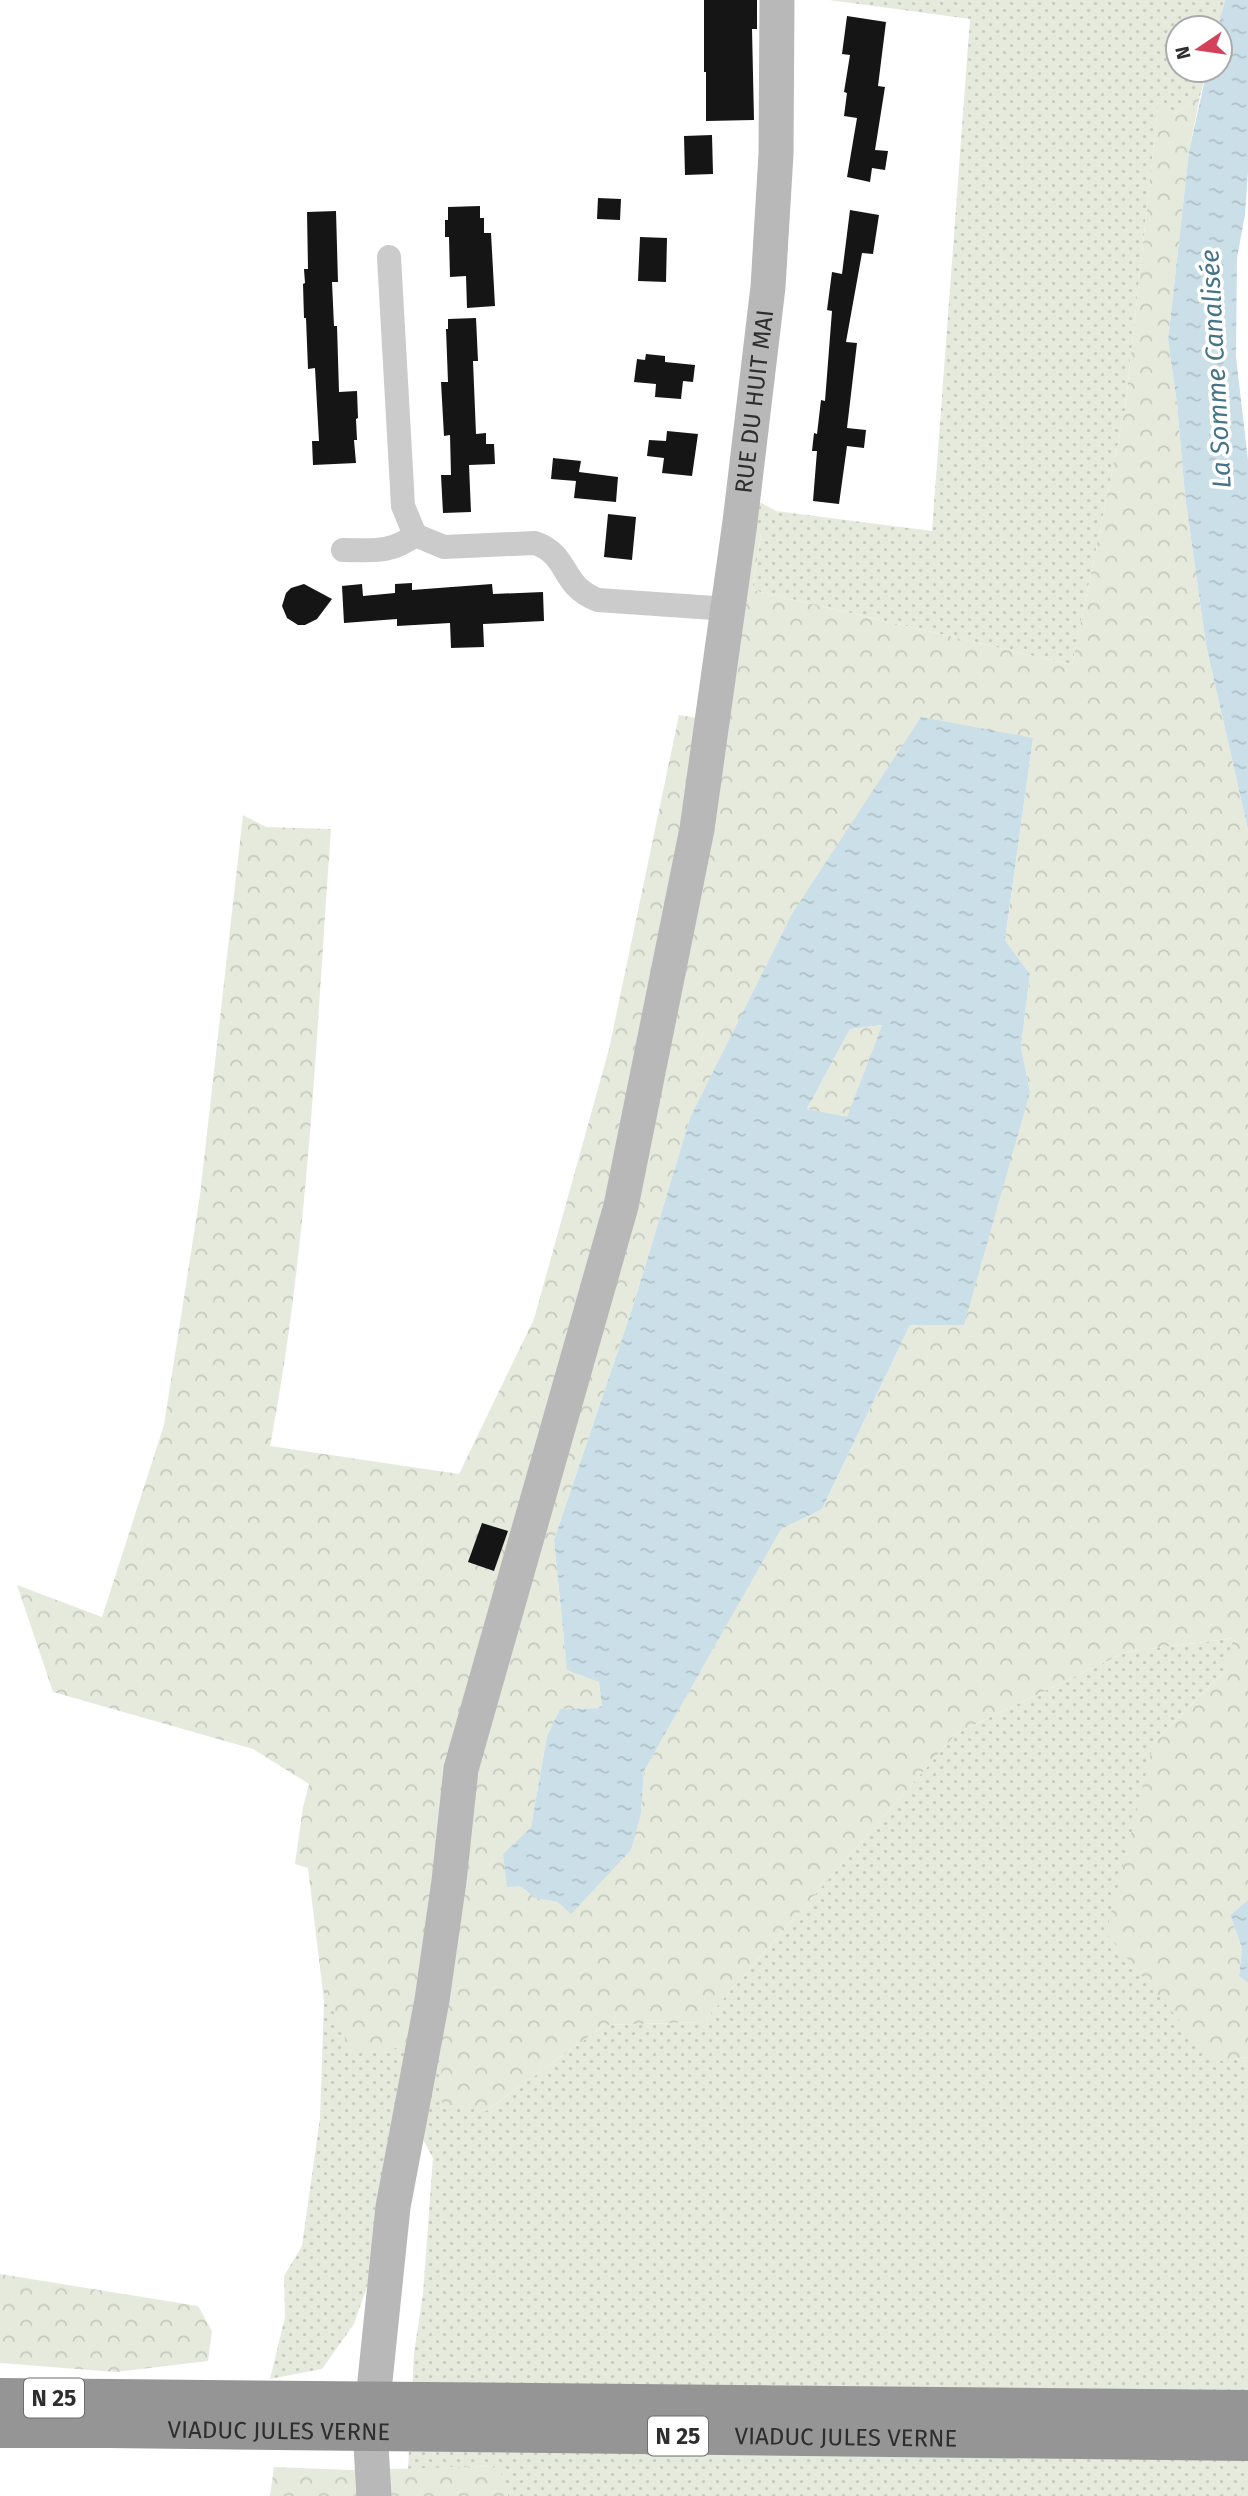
<svg xmlns="http://www.w3.org/2000/svg" width="1248" height="2496" font-family="'Fira Sans',sans-serif">
	<style>
		.grass { fill: url(#grass-dots) }
		.forest { fill: url(#forest-crowns); fill-rule: evenodd }
		.water { fill: url(#water-ripples); fill-rule: evenodd }
		.building { fill: #151515 }
		.lines { fill: none; stroke-linecap: round; stroke-linejoin: round }
		.street { stroke: #cbcbcb; stroke-width: 24 }
		.secondary { stroke: #b8b8b8; stroke-width: 35 }
		.highway { stroke: #959595; stroke-width: 38 }
		.highway-bridge { stroke: #959595; stroke-width: 38 }
		.labels { text-anchor: middle; dominant-baseline: central; stroke-width: 7; stroke-linejoin: round; paint-order: stroke }
		.shield { fill: #fff; stroke: #6d6d6d; stroke-width: 2 }
		.shield-label { font-size: 23px; font-weight: bold; fill: #2e2e2e }
		.street-label { font-size: 24px; fill: #2e2e2e; stroke: #fff }
		.water-label { font-size: 26px; font-style: italic; fill: #447487; stroke: #fff }
	</style>
	<defs>
		<pattern id="grass-dots" width="8" height="8" patternUnits="userSpaceOnUse" patternTransform="scale(1.75)"><rect width="8" height="8" fill="#e5eadd"/><path d="M2 2h.1M6 6h.1" fill="none" stroke="#c5c9be" stroke-width="1.8" stroke-linecap="round"/></pattern>
		<pattern id="forest-crowns" width="20" height="18" patternUnits="userSpaceOnUse" patternTransform="scale(1.75)"><rect width="20" height="18" fill="#e5eadd"/><path d="M2 6a3 3 0 1 1 6 0M12 15a3 3 0 1 1 6 0" fill="none" stroke="#c5c9be"/></pattern>
		<pattern id="water-ripples" width="26" height="14" patternUnits="userSpaceOnUse" patternTransform="scale(1.75)"><rect width="26" height="14" fill="#cbdfe8"/><path d="M2 4q2-2 4 0t4 0M15 11q2-2 4 0t4 0" fill="none" stroke="#afc0c7"/></pattern>
	</defs>
	<rect width="100%" height="100%" fill="#fff"/>
	<g class="grass">
		<path d="M829,0h396l-7,28h-40v42h29l-7,26 -24,17 -18,-7 -33,304 -53,255 -320,-75 9,-55 -8,-7 1,-29 22,12 156,20 38,-512z"/>
		<path d="M1235,1638l-12,35 -69,69 60,320 34,-5v439h-740l-10,-30 -90,3 6,-116 9,-59 10,-136 -13,-24 -66,190 -32,45 -52,10 15,-62 -1,-41 18,-30 18,-128 4,-116 -3,-26 29,75 53,-4 38,5 45,59 119,-86 98,-3 254,-289 169,-81z"/>
	</g>
	<g class="forest">
		<path d="M1200,96l-11,55 -21,189 9,64 8,92 21,149 42,185v1070l-18,15 12,33 -3,28 9,7v74l-34,5 -108,-129 48,-191 69,-69 11,-35 -108,14 -169,81 -254,289 -98,3 -119,86 -44,-8 -1,-51 -38,-5 -53,5 -29,-76 -13,-108 -13,-4 8,-57 6,-23 -56,-35 -200,-57 -36,-107 85,32 62,-192 36,-230 43,-380 23,12 65,2c-15,205 -22,414 -61,617l189,28 75,-155 75,-270 70,-334 37,6 37,-193 8,6 -9,56 320,75 53,-255 33,-305 18,8zM1033,738l-28,202 25,34 -9,73 9,45 -120,233 -88,184 -41,19 -137,243 -3,42 -83,89c-39,-7 -38,-15 -55,-48l28,-27 16,-91 13,-27 42,-1 -3,-26 -32,-13 -13,-129 79,-234 57,-188z"/>
		<path d="M882,1025l-35,93 -40,-9 43,-80z"/>
		<path d="M0,2274l198,32 14,25 -4,30 -92,11 -116,-9z"/>
		<path d="M499,2466l9,30h-238l4,-29 77,3z"/>
	</g>
	<g class="water">
		<path d="M1225,0h23v172l-3,43 -8,43 -1,99 12,103v370l-42,-185 -21,-149 -8,-92 -9,-64 21,-189 18,-81h13v-42h-2z"/>
		<path d="M921,717l112,21 -28,202 25,34 -9,73 9,45 -66,233h-54l-88,184 -41,20 -137,242 -3,42 -10,37 -60,64 -13,-12 -23,-4 -15,-12 -13,1 -4,-33 28,-27 16,-91 13,-27 42,-1 -3,-26 -32,-12 -13,-130 79,-234 57,-188 102,-204zM882,1025l-35,92 -40,-8 43,-80z"/>
		<path d="M1248,1900v83l-9,-7 3,-28 -12,-33z"/>
	</g>
	<g class="building">
		<path d="M704,0h53v29h-5l2,91 -48,1v-49h-2z"/>
		<path d="M847,16l39,6 -8,64 7,1 -10,63 13,1 -3,19 -13,-2 -2,14 -23,-5 10,-59 -13,-2 3,-23 -3,-1 6,-37 -8,-1z"/>
		<path d="M712,135l1,39 -28,1 -1,-39z"/>
		<path d="M598,198l23,1 -1,21 -23,-1z"/>
		<path d="M480,206v12h4v15h7l4,73 -28,2 -1,-32 -16,1 -1,-40h-4v-17h3v-13z"/>
		<path d="M850,210l29,5 -6,39 -11,-1 -16,89 11,1 -10,85 19,2 -2,18 -17,-2 -8,58 -26,-3 4,-50h-5l2,-18 3,1 4,-34 4,1 7,-90 -5,-1 5,-38 10,2z"/>
		<path d="M336,211l2,71h-6l2,44h3l2,66 18,-1 1,27 -2,1 1,21h-3l2,23 -43,2 -1,-24h7l-4,-73 -7,1 -2,-51h-2l-1,-34 2,-1 -1,-14h4l-1,-57z"/>
		<path d="M640,237l27,1 -1,44 -28,-1z"/>
		<path d="M476,318l2,43h-5l3,73 10,-1v11h8l1,20 -26,1 2,47 -28,1 -2,-38h10l-1,-40 -6,1 -3,-54h7l-2,-53h2v-10z"/>
		<path d="M646,354l19,2v6l30,3 -2,17 -10,-1 -2,18 -26,-2 1,-13 -22,-2 3,-23 8,1z"/>
		<path d="M667,431l31,3 -6,42 -30,-3 2,-15 -17,-2 2,-16 17,1z"/>
		<path d="M553,458l28,3 -2,11 39,5 -2,25 -42,-4 2,-17 -25,-2z"/>
		<path d="M608,514l28,3 -4,43 -28,-3z"/>
		<path d="M412,583v7l80,-6 1,10 50,-2 1,29 -61,3 1,23 -33,1 -1,-25 -53,3v-7l-53,4 -2,-37 20,-2 1,12 32,-3v-9z"/>
		<path d="M304,584l28,15 -15,20 -12,6h-7l-11,-7 -5,-12 4,-13 5,-5z"/>
		<path d="M482,1523l26,8 -14,40 -26,-9z"/>
	</g>
	<g class="lines">
		<g class="street">
			<path d="M389,257l14,249 12,29 29,12 91,-4c35,12 25,43 63,57l130,9"/>
			<path d="M343,550c30,0 47,4 72,-15"/>
		</g>
		<path class="secondary" id="s1" d="M374,2496l-4,-67 23,-222 39,-207 17,-119 12,-112 160,-563 76,-377 43,-307 28,-235 8,-133 1,-154"/>
		<g class="highway">
			<path d="M0,2397l109,1"/>
			<path d="M0,2429h109"/>
		</g>
		<g class="highway-bridge">
			<path d="M109,2398l1139,11"/>
			<path id="s2" d="M109,2429l1139,13"/>
		</g>
	</g>
	<g class="labels">
		<g class="shield">
			<rect x="24" y="2378.5" width="60" height="39" rx="5"/>
			<rect x="648" y="2416.5" width="60" height="39" rx="5"/>
		</g>
		<g class="shield-label">
			<text x="54" y="2398">N 25</text>
			<text x="678" y="2436">N 25</text>
		</g>
		<g class="street-label">
			<text stroke="none"><textPath href="#s1" startOffset="2135">RUE DU HUIT MAI</textPath></text>
			<text stroke="none"><textPath href="#s2" startOffset="170">VIADUC JULES VERNE</textPath></text>
			<text stroke="none"><textPath href="#s2" startOffset="737">VIADUC JULES VERNE</textPath></text>
		</g>
		<g class="water-label">
			<text transform="translate(1216 369) rotate(-93)">La Somme Canalisée</text>
		</g>
	</g>
	<g transform="translate(1199 49) rotate(257)"><circle r="33" fill="#ffffff" stroke="#ababab" stroke-width="2"/>
	<path d="M0-5L12 26L0 18L-12 26Z" fill="#d3415a"/>
	<text y="-10" font-size="19" font-weight="bold" text-anchor="middle" fill="#2e2e2e">N</text>
	</g>
</svg>
